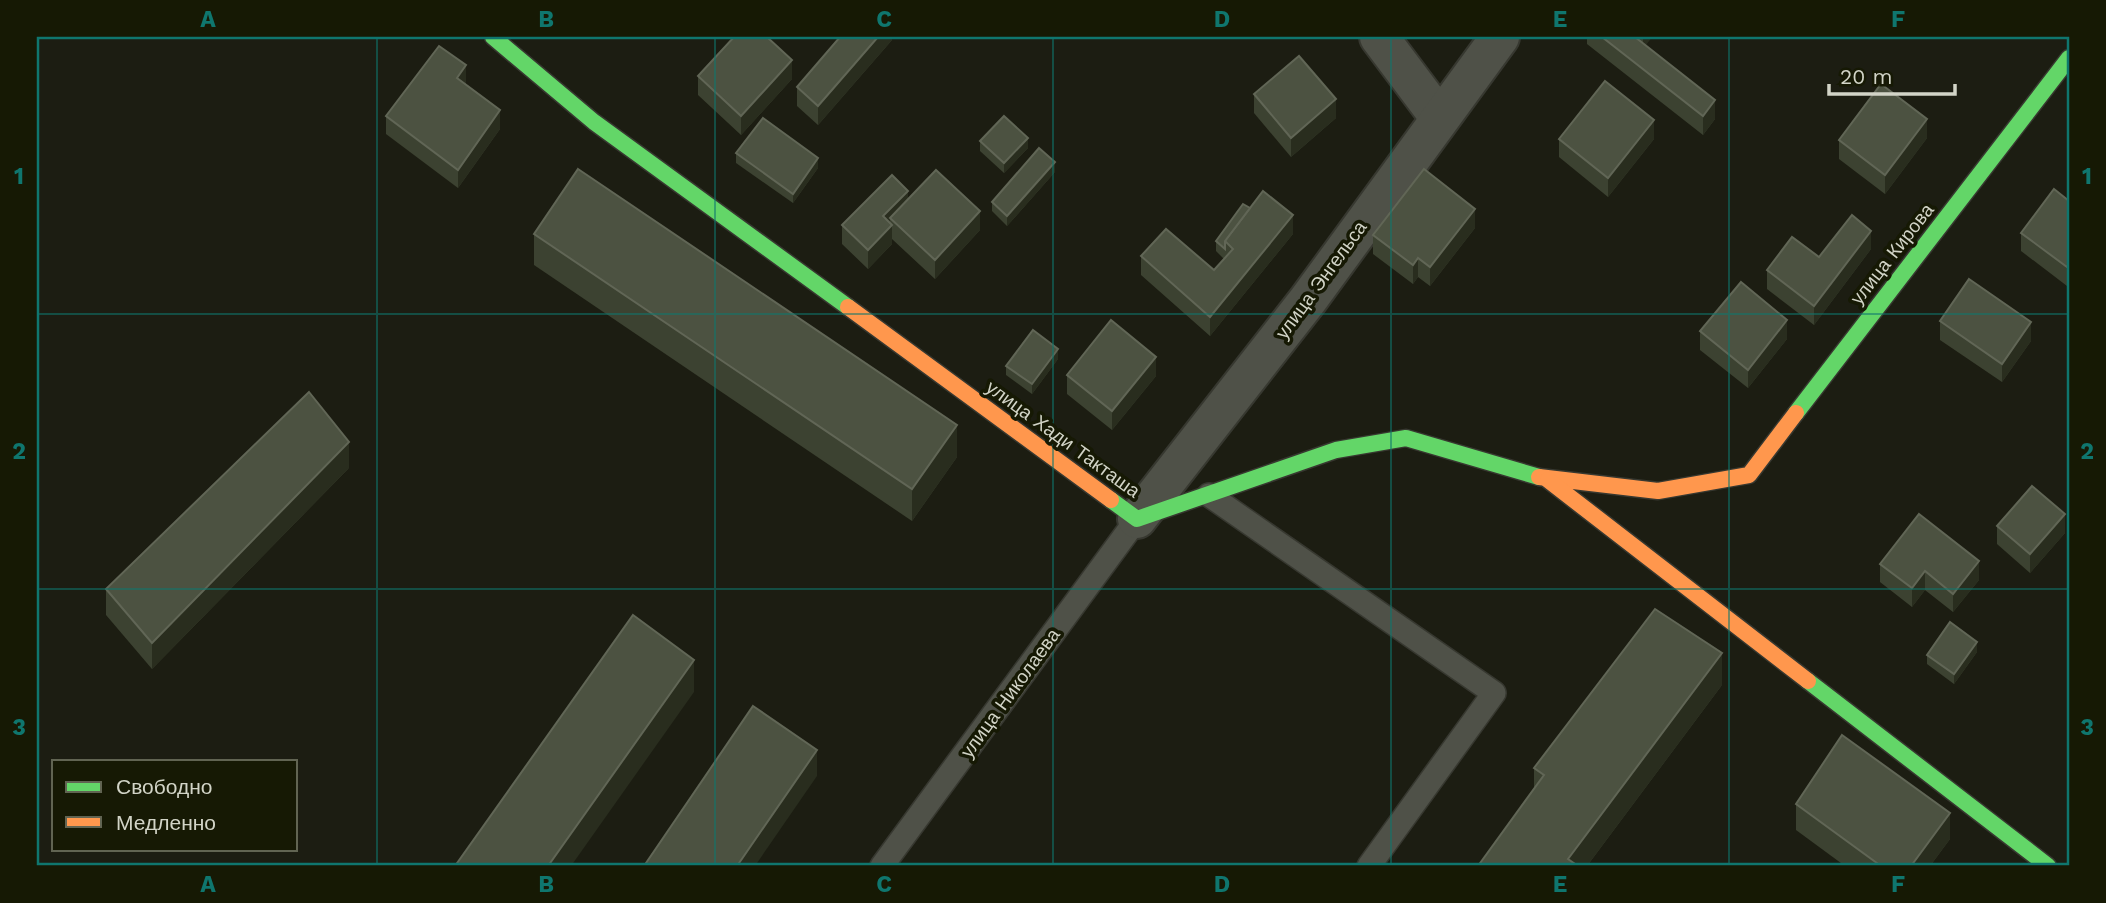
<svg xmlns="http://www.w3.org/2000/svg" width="2106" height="903" font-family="'Work Sans',sans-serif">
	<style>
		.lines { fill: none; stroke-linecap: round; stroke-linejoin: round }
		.lane-casing { stroke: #373830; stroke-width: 26 }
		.street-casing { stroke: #373830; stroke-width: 42 }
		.fast-casing { stroke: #373830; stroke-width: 19 }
		.slow-casing { stroke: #373830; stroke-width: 19 }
		.lane { stroke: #4f5148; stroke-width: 23 }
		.street { stroke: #4f5148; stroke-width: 38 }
		.fast { stroke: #63d668; stroke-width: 16 }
		.slow { stroke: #ff974d; stroke-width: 16 }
		.wall { fill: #3c4231 }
		.shaded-wall { fill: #292d1e }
		.building { fill: #4c5241; stroke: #616656; stroke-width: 2 }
		.grid { fill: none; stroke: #0f766e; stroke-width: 2; stroke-opacity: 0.55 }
		.labels { text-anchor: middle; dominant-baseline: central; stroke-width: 7; stroke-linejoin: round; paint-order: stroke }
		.street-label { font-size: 19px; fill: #d2d4c7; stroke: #161904 }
		.neatline { fill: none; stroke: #0f766e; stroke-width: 2.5 }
		.grid-label { font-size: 23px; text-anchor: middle; font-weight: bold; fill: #0f766e }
	</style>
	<rect width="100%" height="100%" fill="#1c1d12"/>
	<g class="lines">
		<g class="lane-casing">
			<g id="lane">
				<path d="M1209,495l285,198 -125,173"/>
				<path d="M882,866l255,-347"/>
			</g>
		</g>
		<g class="street-casing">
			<g id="street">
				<path d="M1379,37l60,80"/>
				<path d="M1137,519l171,-219 192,-263"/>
			</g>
		</g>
		<g class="fast-casing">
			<g id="fast">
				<path d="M493,37l101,85 254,185"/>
				<path d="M1796,413l273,-355"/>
				<path d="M1111,500l26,19 199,-69 70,-12 133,39"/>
				<path d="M1808,681l240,185"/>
			</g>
		</g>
		<g class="slow-casing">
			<g id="slow">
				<path d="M848,307l263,193"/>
				<path d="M1539,477l119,14 91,-16 47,-62"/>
				<path d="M1548,480l260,201"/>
			</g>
		</g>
		<use href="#lane" class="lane"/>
		<use href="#street" class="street"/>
		<use href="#fast" class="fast"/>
		<use href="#slow" class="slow"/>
	</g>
	<g class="wall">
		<path d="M892,37v3l-74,85 -21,-19v-19z"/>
		<path d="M1587,37h65l-7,8 70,74 -12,16 -116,-91z"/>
		<path d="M698,76l94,3 -51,56 -43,-40z"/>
		<path d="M466,84l34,45 -42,59 -72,-54v-18z"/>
		<path d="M1254,94l82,24 -45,39 -37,-44z"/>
		<path d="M1927,138l-42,56 -46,-35v-19z"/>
		<path d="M1559,139h95l-46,58 -49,-40z"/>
		<path d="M980,141l48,7 -24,25 -24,-22z"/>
		<path d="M736,153l82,15 -25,35 -57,-40z"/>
		<path d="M1055,172l-48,54 -15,-15v-9z"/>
		<path d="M908,199l72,31 -45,49 -43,-40v5l-24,25 -26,-25v-19z"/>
		<path d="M2069,201v81l-2,4 -46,-35v-18z"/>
		<path d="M1475,228l-45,58 -12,-9 -5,7 -40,-30v-19z"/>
		<path d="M534,234l423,223 -45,64 -378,-256z"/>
		<path d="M1293,234l-83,102 -69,-61v-19l73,14 10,-11 -8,-8v-10z"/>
		<path d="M1871,249l-57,76 -47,-36v-19l52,-13z"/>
		<path d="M1940,321l91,20 -29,41 -62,-42z"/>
		<path d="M1700,331l87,8 -39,49 -48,-38z"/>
		<path d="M1058,359l-26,35 -26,-19v-9z"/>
		<path d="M1067,375l89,1 -44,54 -45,-36z"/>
		<path d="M349,468l-197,201 -46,-54v-26z"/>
		<path d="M1997,526l68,7 -35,40 -33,-29z"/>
		<path d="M1880,564l99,16 -26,32 -28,-22 -13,17 -32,-25z"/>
		<path d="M1977,652l-23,32 -27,-20v-9z"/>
		<path d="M1722,685l-135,181h-109l56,-78v-20z"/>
		<path d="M2069,710v21h-1v-19z"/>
		<path d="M1796,804l154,35 -20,27h-85l-49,-36z"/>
	</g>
	<g class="shaded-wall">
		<path d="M878,37h14v3l-74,85v-19z"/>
		<path d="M1643,37h9l-9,12z"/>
		<path d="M792,60v19l-51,56v-19z"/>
		<path d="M466,65v19l-9,13v-19z"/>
		<path d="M1336,99v19l-45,39v-19z"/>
		<path d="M1715,100v19l-12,16v-19z"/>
		<path d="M500,110v19l-42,59v-18z"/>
		<path d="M1927,119v19l-42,56v-19z"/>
		<path d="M1654,120v19l-46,58v-19z"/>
		<path d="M1028,138v10l-24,25v-10z"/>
		<path d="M818,158v10l-25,35v-9z"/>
		<path d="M1055,162v10l-48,54v-10z"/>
		<path d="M908,191v19l-18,8v10l2,-3v19l-24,25v-19l15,-34z"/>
		<path d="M1475,209v19l-45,58v-19z"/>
		<path d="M980,211v19l-45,49v-19z"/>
		<path d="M1293,215v19l-83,102v-19z"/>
		<path d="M1871,231v18l-57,76v-19z"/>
		<path d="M1418,258v19l-5,7v-19z"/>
		<path d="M2069,263v19l-2,4v-19z"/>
		<path d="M1787,320v19l-39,49v-18z"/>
		<path d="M2031,322v19l-29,41v-18z"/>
		<path d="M1058,349v10l-26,35v-10z"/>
		<path d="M1156,357v19l-44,54v-19z"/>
		<path d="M957,425v32l-45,64v-32z"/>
		<path d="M349,442v26l-197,201v-26z"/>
		<path d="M2065,514v19l-35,40v-19z"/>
		<path d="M1979,561v19l-26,32v-18z"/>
		<path d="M1925,571v19l-13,17v-19z"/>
		<path d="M1977,642v10l-23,32v-10z"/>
		<path d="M1722,653v32l-135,181h-19v-7z"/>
		<path d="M694,660v32l-123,174h-23z"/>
		<path d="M817,750v26l-62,90h-18z"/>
		<path d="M1950,813v26l-20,27h-19z"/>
	</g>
	<g class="building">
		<path d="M734,37h33l25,23 -51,56 -43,-40z"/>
		<path d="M840,37h38l-60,69 -21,-19z"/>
		<path d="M1602,37h33l80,63 -12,16z"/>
		<path d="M439,46l27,19 -9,13 43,32 -42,60 -72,-54z"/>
		<path d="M1299,56l37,43 -45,39 -37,-44z"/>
		<path d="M1605,81l49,39 -46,58 -49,-39z"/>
		<path d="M1881,84l46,35 -42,56 -46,-35z"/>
		<path d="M1004,116l24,22 -24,25 -24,-22z"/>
		<path d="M763,118l55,40 -25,36 -57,-41z"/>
		<path d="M1039,148l16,14 -48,54 -15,-14z"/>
		<path d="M578,169l379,256 -45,64 -378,-255z"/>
		<path d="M1424,169l51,40 -45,58 -12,-9 -5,7 -40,-30z"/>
		<path d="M936,170l44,41 -45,49 -45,-42z"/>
		<path d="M892,175l16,16 -25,25 9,9 -24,25 -26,-25z"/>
		<path d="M2054,189l15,12v62l-2,4 -46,-34z"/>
		<path d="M1263,191l30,24 -83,102 -69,-61 25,-27 48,41 19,-21 -8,-8z"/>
		<path d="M1243,204l7,4 -25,33v8l-9,-8z"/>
		<path d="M1852,215l19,16 -57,75 -47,-36 25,-33 27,20z"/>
		<path d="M1969,279l62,43 -29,42 -62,-43z"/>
		<path d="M1741,282l46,38 -39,50 -48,-39z"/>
		<path d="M1111,320l45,37 -44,54 -45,-36z"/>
		<path d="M1033,330l25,19 -26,35 -26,-18z"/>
		<path d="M309,392l40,50 -197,201 -46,-54z"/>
		<path d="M2032,486l33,28 -35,40 -33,-28z"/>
		<path d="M1919,514l60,47 -26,33 -28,-23 -13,17 -32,-24z"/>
		<path d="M1655,609l67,44 -154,206 10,7h-100l66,-91 -10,-7z"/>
		<path d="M633,615l61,45 -146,206h-93z"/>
		<path d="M1950,622l27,20 -23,32 -27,-19z"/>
		<path d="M753,706l64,44 -80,116h-93z"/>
		<path d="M1842,735l108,78 -39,53h-30l-85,-62z"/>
	</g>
	<path class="grid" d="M377,37v829M715,37v829M1053,37v829M1391,37v829M1729,37v829M37,314h2032M37,589h2032"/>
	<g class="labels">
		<g class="street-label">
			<text transform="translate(1892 254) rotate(-52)">улица Кирова</text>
			<text transform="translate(1321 280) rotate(-54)">улица Энгельса</text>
			<text transform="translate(1063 439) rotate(36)">улица Хади Такташа</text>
			<text transform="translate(1010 693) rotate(-54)">улица Николаева</text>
		</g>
	</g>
	<rect width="2106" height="903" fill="none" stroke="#161904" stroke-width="77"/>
	<rect x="52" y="760" width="245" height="91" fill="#161904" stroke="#616452" stroke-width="2"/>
	<rect x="66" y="782" width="35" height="10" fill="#63d668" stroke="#616452" stroke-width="2"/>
	<text x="116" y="794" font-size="21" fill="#d2d4c7">Свободно</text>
	<rect x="66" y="817" width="35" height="10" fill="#ff974d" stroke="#616452" stroke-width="2"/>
	<text x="116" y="830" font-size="21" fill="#d2d4c7">Медленно</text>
	<path d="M1829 84v10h126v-10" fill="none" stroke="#d2d4c7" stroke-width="3.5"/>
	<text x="1840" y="84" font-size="21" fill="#d2d4c7" stroke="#161904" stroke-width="5" paint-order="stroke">20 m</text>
	<rect x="38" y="38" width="2030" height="826" class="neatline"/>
	<g class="grid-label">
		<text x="208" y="27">A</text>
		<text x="546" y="27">B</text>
		<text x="884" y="27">C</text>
		<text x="1222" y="27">D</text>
		<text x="1560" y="27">E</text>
		<text x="1898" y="27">F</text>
		<text x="19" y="184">1</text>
		<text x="2087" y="184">1</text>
		<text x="19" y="459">2</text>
		<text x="2087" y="459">2</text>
		<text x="19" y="735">3</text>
		<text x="2087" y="735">3</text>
		<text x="208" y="892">A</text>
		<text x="546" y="892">B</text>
		<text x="884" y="892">C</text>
		<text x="1222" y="892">D</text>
		<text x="1560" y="892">E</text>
		<text x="1898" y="892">F</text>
	</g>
</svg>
